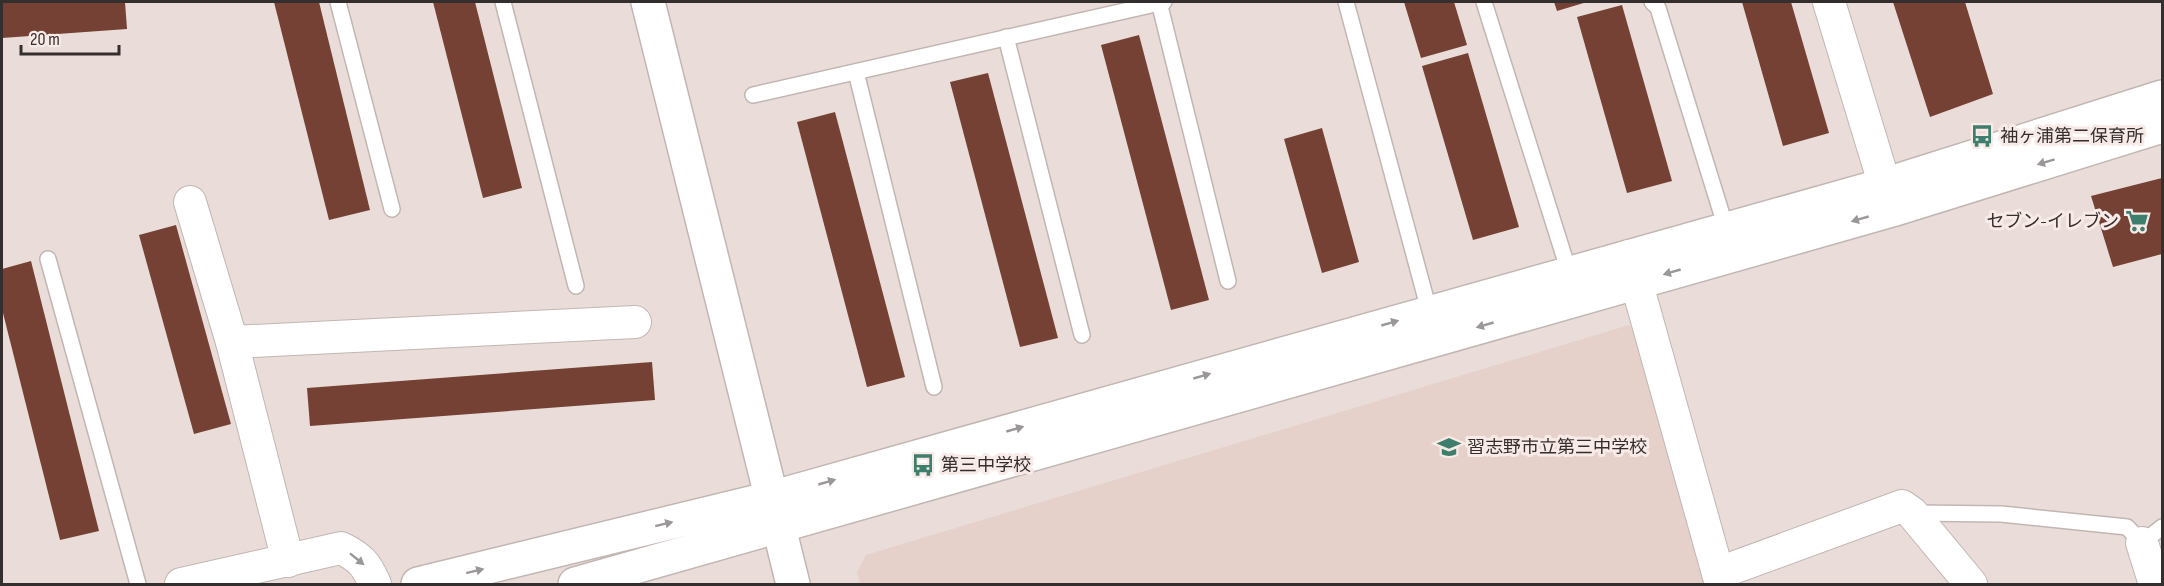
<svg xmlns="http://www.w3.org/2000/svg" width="2164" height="586" font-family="'Sofia Sans Condensed','Noto Sans JP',sans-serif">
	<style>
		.built { fill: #e5d0ca }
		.building { fill: #744134 }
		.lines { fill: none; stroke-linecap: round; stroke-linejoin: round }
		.service-casing { stroke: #c2b6b3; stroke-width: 18 }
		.minor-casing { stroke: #c2b6b3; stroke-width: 34 }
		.tertiary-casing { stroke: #c2b6b3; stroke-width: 36 }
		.service { stroke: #fff; stroke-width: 15 }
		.minor { stroke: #fff; stroke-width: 32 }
		.tertiary { stroke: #fff; stroke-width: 33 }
		.oneway { fill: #9a9796 }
		.labels { text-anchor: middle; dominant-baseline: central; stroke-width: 6; stroke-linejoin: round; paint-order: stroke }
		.poi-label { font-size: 18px; fill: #342f2e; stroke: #f7eae7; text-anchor: start }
	</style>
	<rect width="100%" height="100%" fill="#eaddd9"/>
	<path class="built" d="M1629,325l16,14 64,245h-849l-3,-12 9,-17z"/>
	<g class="building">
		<path d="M2,2h123l2,27 -125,9z"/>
		<path d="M274,2h45l51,208 -41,10z"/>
		<path d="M433,2h42l47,186 -39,10z"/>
		<path d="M1404,2h50l13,43 -46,13z"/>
		<path d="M1554,2h33l-30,9z"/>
		<path d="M1742,2h49l38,131 -46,13z"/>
		<path d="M1893,2h72l28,92 -63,23z"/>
		<path d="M1622,5l50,176 -45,12 -50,-176z"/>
		<path d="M1139,35l70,265 -38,10 -70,-265z"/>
		<path d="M1468,53l51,174 -46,13 -51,-174z"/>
		<path d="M988,73l70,265 -38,9 -70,-265z"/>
		<path d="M835,112l70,265 -38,10 -70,-265z"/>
		<path d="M1322,128l37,134 -37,11 -38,-134z"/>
		<path d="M2162,178v76l-49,13 -22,-71z"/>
		<path d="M176,225l55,199 -37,10 -55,-199z"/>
		<path d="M31,261l68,270 -39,9 -58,-231v-40z"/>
		<path d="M652,362l3,38 -345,26 -3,-38z"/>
	</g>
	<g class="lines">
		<g class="service-casing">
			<g id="service">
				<path d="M338,2l54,207"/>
				<path d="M503,2l73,284"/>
				<path d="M1159,2l69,279"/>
				<path d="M1346,2l84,312"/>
				<path d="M1484,2l85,270"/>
				<path d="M1652,2l6,6 68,220"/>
				<path d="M1006,37l76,298"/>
				<path d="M856,72l78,315"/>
				<path d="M753,95l411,-93"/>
				<path d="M48,259l90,325"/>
				<path d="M1915,513l86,1 126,13 15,16 20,-16"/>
			</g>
		</g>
		<g class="minor-casing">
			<g id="minor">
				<path d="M1829,2l63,207"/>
				<path d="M190,202l42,140 56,219"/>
				<path d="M1629,256l92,328"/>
				<path d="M232,342l403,-20"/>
				<path d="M2142,543l13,41"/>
				<path d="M1719,573l183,-67 10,7 59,71"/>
				<path d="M181,584l160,-36c20,10 25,16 34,36"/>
			</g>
		</g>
		<g class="tertiary-casing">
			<g id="tertiary">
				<path d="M648,2l145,582"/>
				<path d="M418,584l353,-86 1113,-313 278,-88"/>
				<path d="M575,584l1317,-374 270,-84"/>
			</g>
		</g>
		<use href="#service" class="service"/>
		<use href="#minor" class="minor"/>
		<use href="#tertiary" class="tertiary"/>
	</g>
	<defs><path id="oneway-solid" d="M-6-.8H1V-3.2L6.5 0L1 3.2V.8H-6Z" transform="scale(1.5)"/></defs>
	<g class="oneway">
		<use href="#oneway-solid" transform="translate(2046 162) rotate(163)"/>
		<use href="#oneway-solid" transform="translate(1860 219) rotate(164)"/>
		<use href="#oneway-solid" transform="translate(1672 272) rotate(164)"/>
		<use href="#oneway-solid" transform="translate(1390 323) rotate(-16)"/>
		<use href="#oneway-solid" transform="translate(1485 325) rotate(164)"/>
		<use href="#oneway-solid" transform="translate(1202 376) rotate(-16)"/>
		<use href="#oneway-solid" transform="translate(1015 429) rotate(-16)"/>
		<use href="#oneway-solid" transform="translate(827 482) rotate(-16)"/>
		<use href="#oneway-solid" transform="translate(664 524) rotate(-14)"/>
		<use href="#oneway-solid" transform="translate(357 559) rotate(39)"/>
		<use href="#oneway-solid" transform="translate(475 571) rotate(-14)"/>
	</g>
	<defs>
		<g id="bus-bare" transform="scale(1.8)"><path d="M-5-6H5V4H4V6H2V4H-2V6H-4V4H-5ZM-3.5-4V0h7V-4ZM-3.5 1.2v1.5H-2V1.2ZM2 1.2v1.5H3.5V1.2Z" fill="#3e7e6c" stroke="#f7eae7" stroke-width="2.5" paint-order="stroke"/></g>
		<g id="supermarket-bare" transform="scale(1.8)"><path d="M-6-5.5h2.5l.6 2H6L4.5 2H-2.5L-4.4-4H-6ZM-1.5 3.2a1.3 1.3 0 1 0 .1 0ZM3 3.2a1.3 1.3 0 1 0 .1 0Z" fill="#3e7e6c" stroke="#f7eae7" stroke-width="2.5" paint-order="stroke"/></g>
		<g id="school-bare" transform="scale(1.8)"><path d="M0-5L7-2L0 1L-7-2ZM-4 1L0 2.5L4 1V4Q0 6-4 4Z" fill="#3e7e6c" stroke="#f7eae7" stroke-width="2.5" paint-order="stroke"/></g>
	</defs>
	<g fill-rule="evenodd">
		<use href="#bus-bare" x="1982" y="136"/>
		<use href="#supermarket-bare" x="2137" y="221"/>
		<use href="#school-bare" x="1449" y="447"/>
		<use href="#bus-bare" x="923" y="465"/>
	</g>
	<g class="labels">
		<g class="poi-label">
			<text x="2000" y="136">袖ヶ浦第二保育所</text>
			<text x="2119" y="221" text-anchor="end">セブン-イレブン</text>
			<text x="1467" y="447">習志野市立第三中学校</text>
			<text x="941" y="465">第三中学校</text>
		</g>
	</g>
	<rect width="2164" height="586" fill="none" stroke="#342f2e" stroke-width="6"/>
	<path d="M21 45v9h98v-9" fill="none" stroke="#342f2e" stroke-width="3"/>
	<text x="30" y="45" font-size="18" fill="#342f2e" stroke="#f7eae7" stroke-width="4.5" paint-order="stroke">20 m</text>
</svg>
